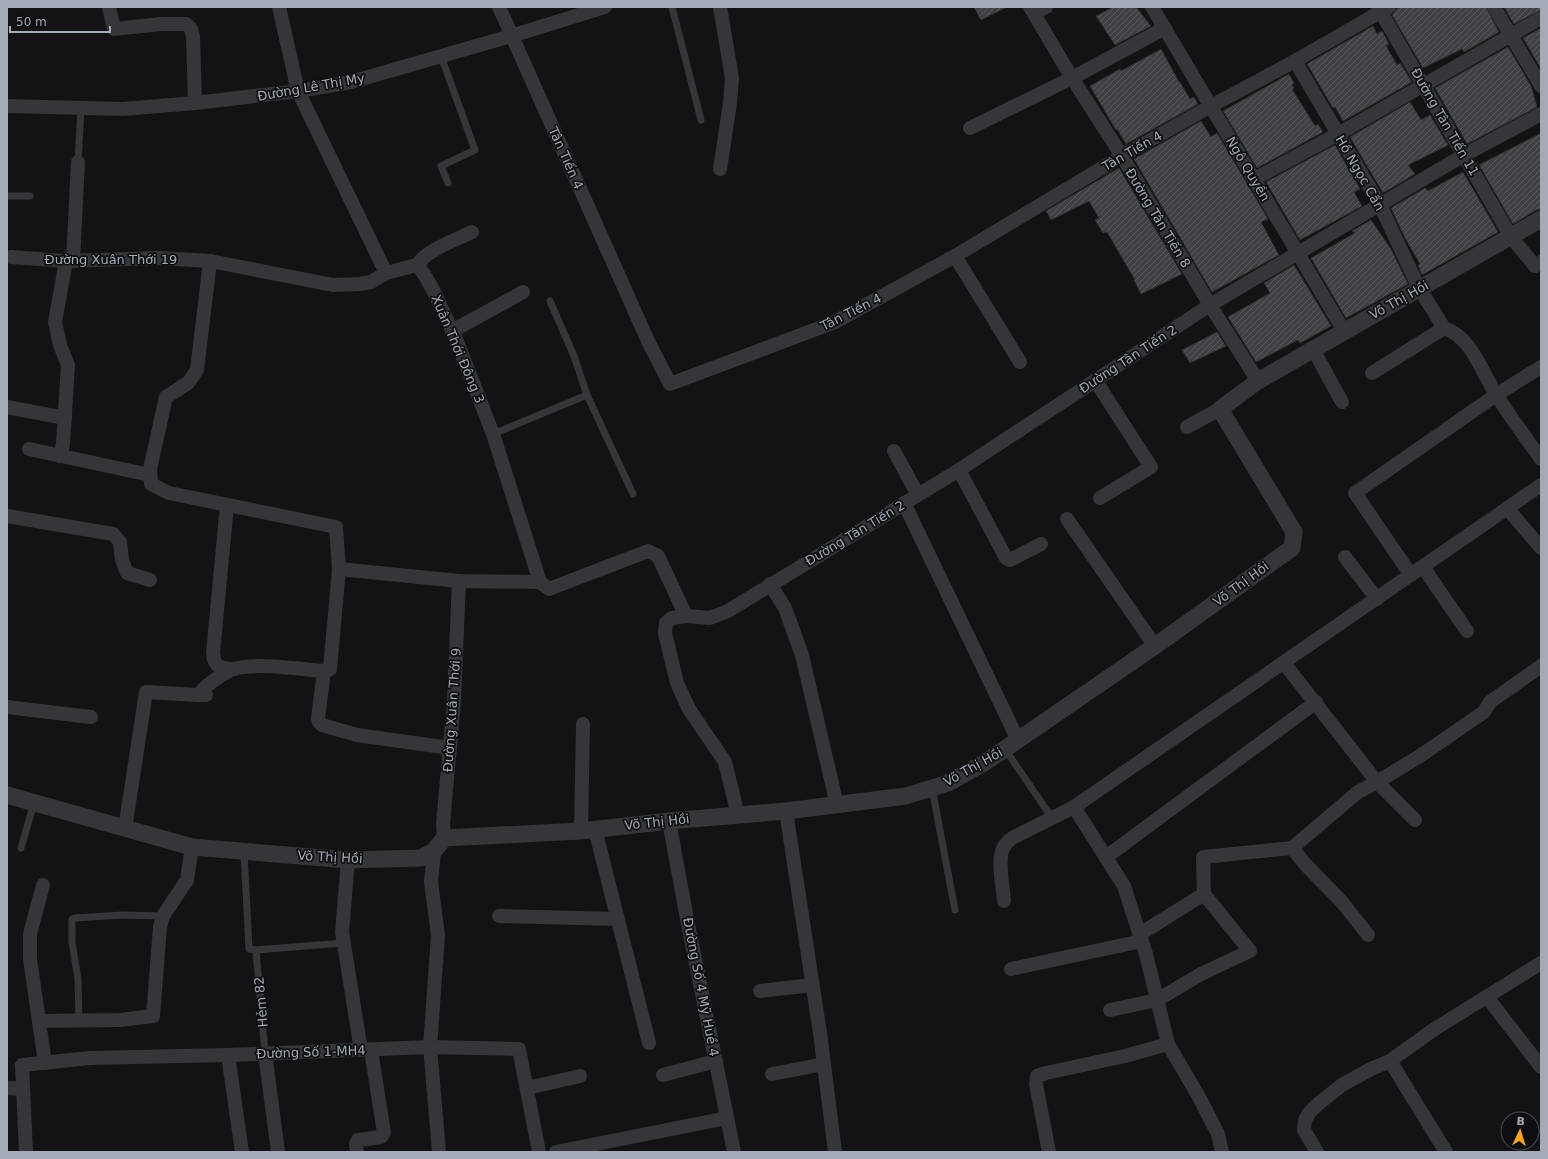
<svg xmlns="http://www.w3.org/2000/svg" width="1548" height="1159" font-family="'DejaVu Sans',sans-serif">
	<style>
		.building { fill: url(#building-hatch); stroke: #2d2e31 }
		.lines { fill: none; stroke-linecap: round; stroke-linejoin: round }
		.service { stroke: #34363a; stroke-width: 7 }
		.minor { stroke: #34363a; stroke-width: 14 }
		.tertiary { stroke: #34363a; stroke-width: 17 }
		.labels { text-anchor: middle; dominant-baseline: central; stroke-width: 3.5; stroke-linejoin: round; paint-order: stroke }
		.street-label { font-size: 13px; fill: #a4abb6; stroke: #0e0f10 }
	</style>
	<defs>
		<pattern id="building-hatch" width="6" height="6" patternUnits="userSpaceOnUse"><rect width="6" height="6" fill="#3f4145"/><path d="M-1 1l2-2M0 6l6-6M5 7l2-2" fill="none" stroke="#585a5e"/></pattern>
	</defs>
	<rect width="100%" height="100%" fill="#131315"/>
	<g class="building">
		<path d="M974,7h33l-26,13z"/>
		<path d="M1113,7h23l15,19 -36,19 -19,-29z"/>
		<path d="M1401,7h85l13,25 -35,20 -2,-3 -39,19 -31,-53 5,-6z"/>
		<path d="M1504,7h37v3l-27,14z"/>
		<path d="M1373,26l4,8 5,-3 7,13 -3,2 11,19 3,-2 12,19 -69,39 -8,-14 -2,1 -26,-44z"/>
		<path d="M1541,28v41l-18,-31z"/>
		<path d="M1508,47l23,39 6,21 -70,37 -32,-56z"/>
		<path d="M1161,49l18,33h1l10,17 4,-2 4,7 -72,40 -9,-15 -1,1 -26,-44 30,-17 1,2z"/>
		<path d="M1289,74l5,9 -2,2 2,3 -2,1 23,37 3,-2 5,8 -66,36 -34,-57z"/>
		<path d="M1410,102l11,18 9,-5 18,30 -40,20 7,9 -32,19 -33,-56z"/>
		<path d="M1201,121l10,16 6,-4 51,86 -7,3 18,33 -67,37 -78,-133z"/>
		<path d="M1541,133v76l-5,1 -23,14 -34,-59z"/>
		<path d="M1335,145l25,44 -6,3 8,14 -62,34 -34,-58z"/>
		<path d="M1119,168l63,106 -41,20 -7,-14h1l-28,-48 -4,1 -8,-13 4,-2 -10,-17 -38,19 -5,-9z"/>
		<path d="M1463,172l35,60 -76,43 -4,-10 2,-1 -15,-26 -14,-30 34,-20 3,3z"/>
		<path d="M1371,220l20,29 17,35 -62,34 -35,-60 44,-25 -3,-2z"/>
		<path d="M1294,265l37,61 -31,17 -2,-3 -42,22 -28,-45 42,-24 -6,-10z"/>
		<path d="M1217,332l9,14 -36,17 -8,-13z"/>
	</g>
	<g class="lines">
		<g class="service">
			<path d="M672,7l29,113"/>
			<path d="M441,56l34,94 -34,16 7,17"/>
			<path d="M78,162l3,-54"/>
			<path d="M7,196h23"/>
			<path d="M550,301l24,55 13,39 46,99"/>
			<path d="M493,434l94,-39"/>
			<path d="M1005,749l47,69"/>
			<path d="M932,788l23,122"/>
			<path d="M21,848l13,-45"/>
			<path d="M244,852l5,97 7,1 87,-7"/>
			<path d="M256,950l9,103"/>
			<path d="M79,1021l-1,-42 -6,-37v-23l3,-1 48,-3 40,1"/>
		</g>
		<g class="minor">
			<path d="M109,7l5,22 47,-5h25l5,5 2,8 2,66"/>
			<path d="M279,7l19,84 88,182 31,-8 7,9 9,16 23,49 37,95 47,148"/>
			<path d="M499,7l149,334 22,43 165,-62 120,-66 167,-100 89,-50 84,-45 94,-54"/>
			<path d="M1030,7l42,71 50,78 88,149 48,76"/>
			<path d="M1152,7l192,324"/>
			<path d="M1378,7l133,230 24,29 6,-4"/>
			<path d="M1494,7l47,79"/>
			<path d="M1034,13l12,-6"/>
			<path d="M1295,61l85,144 39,83 25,40 -72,45"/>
			<path d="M7,106l116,3 72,-6 103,-12 53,-9 160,-46 94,-29"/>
			<path d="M970,128l102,-50 93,-50"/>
			<path d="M720,169l10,-66 2,-25 -12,-71"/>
			<path d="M1254,179l84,-45 203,-116"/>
			<path d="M955,256l65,106"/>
			<path d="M11,257l55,4 93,-3 51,3 123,24 27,-1 11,-2 15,-9"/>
			<path d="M73,261l5,-99"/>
			<path d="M210,261l-13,109 -9,13 -22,14 -16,72 1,15 18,9 167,34 3,42 120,12 81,1 9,7 99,-38 10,5 28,60"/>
			<path d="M417,265c10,-15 38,-25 55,-33"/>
			<path d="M1444,328c28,9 38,45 53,68 14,22 29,42 44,63"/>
			<path d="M452,331l71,-39"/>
			<path d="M1313,349l29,53"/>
			<path d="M1095,380l56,87 -51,31"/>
			<path d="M7,407l58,11"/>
			<path d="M1187,427l33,-18"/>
			<path d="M29,449l121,26"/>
			<path d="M894,451l24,44"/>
			<path d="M60,456l3,-12 5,-79 -8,-20 -5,-23 11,-61"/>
			<path d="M959,470l47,88 4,2 4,-2 27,-14"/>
			<path d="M904,503l114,237"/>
			<path d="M227,505l-14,148c1,15 9,16 22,16"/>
			<path d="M1507,508l34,40"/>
			<path d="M7,516l106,18 7,8 2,18 5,13 23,7"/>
			<path d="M1067,519l88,127"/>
			<path d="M1345,557l32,42"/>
			<path d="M1423,567l44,64"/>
			<path d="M1411,575l-56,-82 141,-98 45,-28"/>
			<path d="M770,584l15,24 17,47 35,150"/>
			<path d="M1284,663l93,119 -19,10 -66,56 14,17 36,37 26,33"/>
			<path d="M324,671l-6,47 1,4 3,3 35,10 93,13"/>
			<path d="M206,695h-8c8,-10 27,-24 39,-27 26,-5 60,1 87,3l6,-2 9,-100"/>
			<path d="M7,707l84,10"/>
			<path d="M786,811l34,222 15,119"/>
			<path d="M738,815l-13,-53 -36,-53 -12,-26 -12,-50 1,-10 6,-5 14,-2 24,2 18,-7 231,-141 251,-165 254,-150 77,-41"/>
			<path d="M1415,820l-38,-38 43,-26 64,-44 6,-10 51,-36"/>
			<path d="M669,821l18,98 47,233"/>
			<path d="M125,829l21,-137 52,3"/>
			<path d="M595,829l54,214"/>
			<path d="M581,831l2,-107"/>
			<path d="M444,838l-1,-14 11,-123 5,-120"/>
			<path d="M434,851l-3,31 7,53 -8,112 9,105"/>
			<path d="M1106,857l210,-155"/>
			<path d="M348,860l-6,72 19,118"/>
			<path d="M43,885l-13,49v25l15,104"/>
			<path d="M1204,894l-1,-37 89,-9"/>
			<path d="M1004,901c-1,-14 -6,-37 -2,-50 2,-6 7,-11 12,-14l60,-30"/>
			<path d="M499,916l119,3"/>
			<path d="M1011,969l131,-28"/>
			<path d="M760,991l52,-6"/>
			<path d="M1487,997l54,70"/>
			<path d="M1110,1010l47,-10 44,-26 49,-23 -46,-57 -64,40"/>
			<path d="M39,1021l81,-1 33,-4 7,-89 3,-11 24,-36 5,-33"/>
			<path d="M265,1053l13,99"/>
			<path d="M228,1055l14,97"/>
			<path d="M1390,1061l56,91"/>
			<path d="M772,1074l52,-10"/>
			<path d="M663,1075l53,-14"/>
			<path d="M7,1088l16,1"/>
			<path d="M527,1088l53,-12"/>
			<path d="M26,1152l-4,-87 68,-7 138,-3 202,-8 89,2 20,103"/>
			<path d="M357,1152l-1,-8 2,-4 23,-3 3,-4 -13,-83"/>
			<path d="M556,1152l171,-34"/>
			<path d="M1049,1152l-13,-68 1,-8 9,-3 79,-17 43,-12"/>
			<path d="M1222,1152l-4,-18 -19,-37 -31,-53 -22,-90 -22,-68 -50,-79 467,-322"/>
			<path d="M1317,1152l-13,-22 1,-10 4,-7 9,-9 24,-19 29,-16 19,-8 43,-31 108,-67"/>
		</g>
		<path class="tertiary" d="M7,795l185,52 156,13 73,-2 13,-7 10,-13 137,-7 88,-10 117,-10 120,-15 42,-13 36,-20 34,-23 137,-94 137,-98 2,-16 -74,-123 38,-28 283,-162"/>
	</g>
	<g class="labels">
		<g class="street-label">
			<text transform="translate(311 87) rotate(-10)">Đường Lê Thị My</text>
			<text transform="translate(1445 122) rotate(60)">Đường Tân Tiến 11</text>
			<text transform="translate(1132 151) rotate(-30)">Tân Tiến 4</text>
			<text transform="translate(566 158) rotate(66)">Tân Tiến 4</text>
			<text transform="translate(1248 169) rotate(59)">Ngô Quyền</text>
			<text transform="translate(1360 173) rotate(60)">Hồ Ngọc Cẩn</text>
			<text transform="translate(1158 218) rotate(59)">Đường Tân Tiến 8</text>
			<text x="111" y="259">Đường Xuân Thới 19</text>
			<text transform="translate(1399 300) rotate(-29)">Võ Thị Hồi</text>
			<text transform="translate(851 312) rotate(-27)">Tân Tiến 4</text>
			<text transform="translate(458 349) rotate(67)">Xuân Thới Đông 3</text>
			<text transform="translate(1128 359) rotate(-33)">Đường Tân Tiến 2</text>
			<text transform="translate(855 533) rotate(-31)">Đường Tân Tiến 2</text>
			<text transform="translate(1241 584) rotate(-36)">Võ Thị Hồi</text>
			<text transform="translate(452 710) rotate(-86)">Đường Xuân Thới 9</text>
			<text transform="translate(973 767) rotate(-29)">Võ Thị Hồi</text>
			<text transform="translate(657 822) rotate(-6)">Võ Thị Hồi</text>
			<text transform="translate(330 857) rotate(3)">Võ Thị Hồi</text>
			<text transform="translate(701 987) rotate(79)">Đường Số 4 Mỹ Huề 4</text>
			<text transform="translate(261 1002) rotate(-95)">Hẻm 82</text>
			<text transform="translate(311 1052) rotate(-2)">Đường Số 1-MH4</text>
		</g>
	</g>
	<rect width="1548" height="1159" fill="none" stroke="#a4abb6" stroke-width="16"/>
	<g transform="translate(1520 1131) rotate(4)"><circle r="19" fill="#0e0f10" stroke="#4a4d52"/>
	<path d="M0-3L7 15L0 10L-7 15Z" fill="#f9a327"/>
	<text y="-6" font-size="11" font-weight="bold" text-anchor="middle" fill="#a4abb6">B</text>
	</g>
	<path d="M10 26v6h100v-6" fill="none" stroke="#a4abb6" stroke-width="2"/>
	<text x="16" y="26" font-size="12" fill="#a4abb6" stroke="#0e0f10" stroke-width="3" paint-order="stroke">50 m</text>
</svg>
